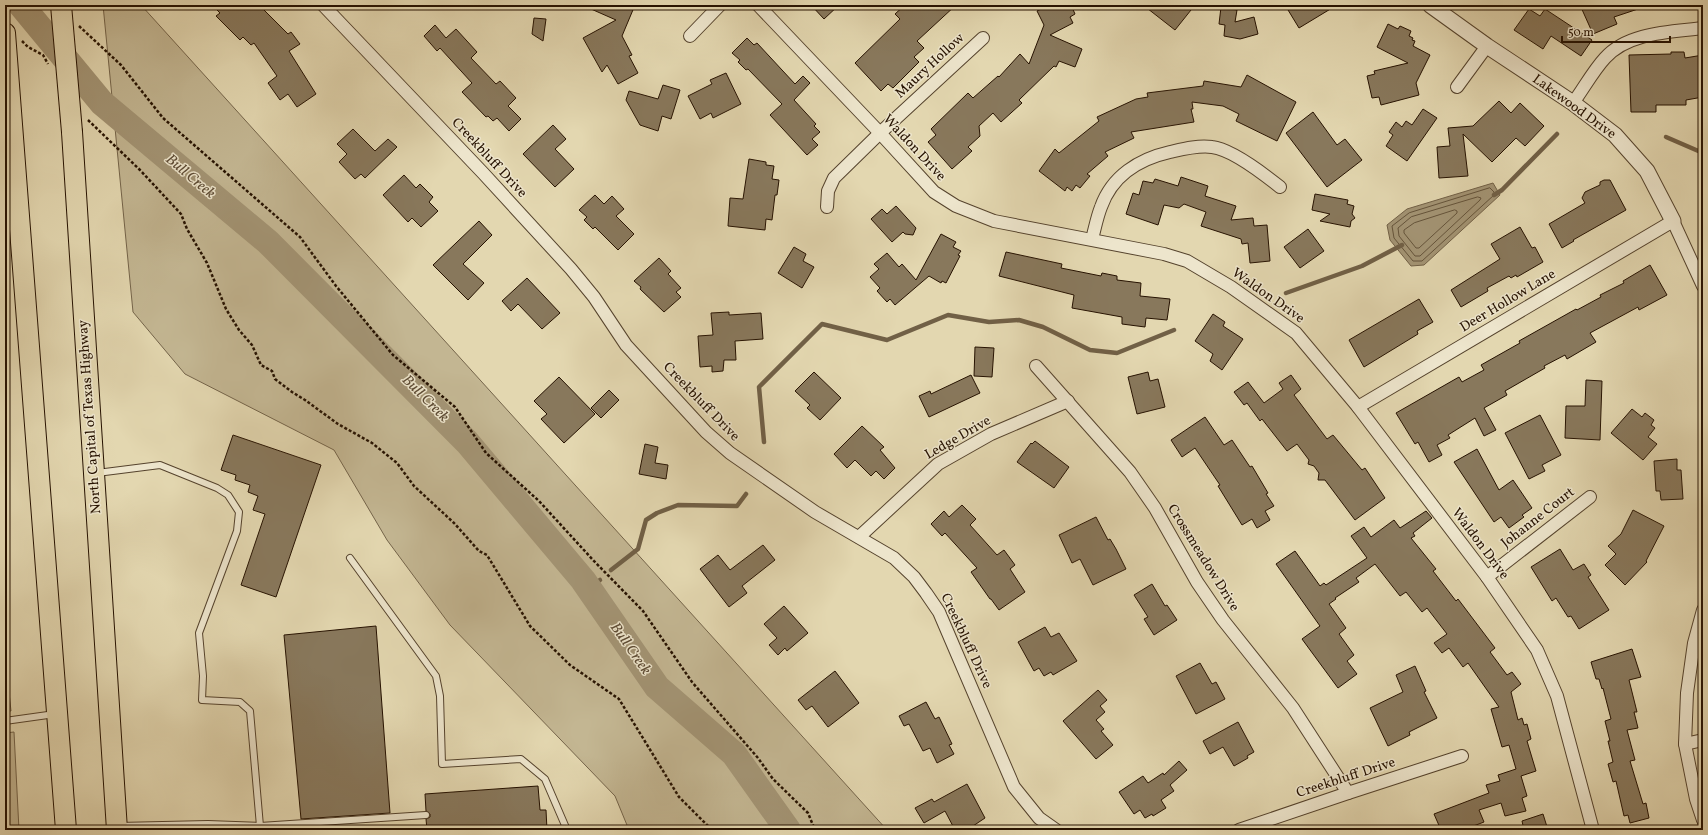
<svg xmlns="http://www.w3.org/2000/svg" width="1708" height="835" font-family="Vollkorn,serif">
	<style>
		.green { fill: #c3b692; stroke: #74644a }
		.water { fill: #a39474; stroke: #716046 }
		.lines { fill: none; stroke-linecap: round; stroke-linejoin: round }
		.shore { stroke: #64533a; stroke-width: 1 }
		.stream { stroke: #716046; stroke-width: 4.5 }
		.river { stroke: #a39474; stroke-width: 26 }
		.building { fill: #88785c; stroke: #261201 }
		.service-casing { stroke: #55432d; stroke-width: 8 }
		.minor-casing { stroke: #55432d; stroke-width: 14 }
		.tertiary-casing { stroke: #55432d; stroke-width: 17 }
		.trunk-casing { stroke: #261201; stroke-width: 22 }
		.path { stroke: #261201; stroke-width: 2.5; stroke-dasharray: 3 2; stroke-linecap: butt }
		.service { stroke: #ede5cc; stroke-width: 6 }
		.minor { stroke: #ede5cc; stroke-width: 12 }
		.tertiary { stroke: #ede5cc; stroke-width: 15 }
		.trunk { stroke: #e3d7b0; stroke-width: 20 }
		.trunk-bridge-casing { stroke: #261201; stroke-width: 22; stroke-linecap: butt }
		.trunk-bridge { stroke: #e3d7b0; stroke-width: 20 }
		.labels { text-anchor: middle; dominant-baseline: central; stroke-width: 3; stroke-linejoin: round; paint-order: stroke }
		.street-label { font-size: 14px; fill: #261201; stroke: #ede5cc }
		.water-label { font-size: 15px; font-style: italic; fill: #5e4c35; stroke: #ede5cc }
	</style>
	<rect width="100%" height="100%" fill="#e3d7b0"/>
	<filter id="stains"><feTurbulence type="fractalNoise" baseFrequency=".005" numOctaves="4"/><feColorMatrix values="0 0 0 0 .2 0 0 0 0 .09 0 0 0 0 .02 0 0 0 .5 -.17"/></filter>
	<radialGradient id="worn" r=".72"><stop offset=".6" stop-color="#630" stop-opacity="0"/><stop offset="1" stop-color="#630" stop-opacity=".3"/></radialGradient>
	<g class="green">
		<path d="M103,5h38l746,825h-258l-14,-34 -165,-171 -63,-85 -53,-90 -149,-76 -52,-62z"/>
		<path d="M5,655l6,56h-6z"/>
		<path d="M14,732l5,98h-14v-97z"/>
	</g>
	<path class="water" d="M1493,183l7,12 -76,70 -13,1 -21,-26 -3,-15 20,-16z"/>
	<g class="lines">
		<g class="shore">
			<path d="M1490,188l4,4v3l-72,66h-9l-19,-23 -2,-12 17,-13z"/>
			<path d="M1478,197l3,1 -1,2 -60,56h-5l-16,-20 -1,-8 13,-11z"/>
			<path d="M1455,210l2,1v2l-38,35h-3l-12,-15v-3l10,-7z"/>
		</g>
		<g class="stream">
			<path d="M1666,137l37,16"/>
			<path d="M1494,195l8,-5 55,-56"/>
			<path d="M1286,293l76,-27 40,-21"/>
			<path d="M764,442l-5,-55 63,-63 65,16 61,-25 41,7 30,-2 24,7 47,23 27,3 57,-23"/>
			<path d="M611,570l27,-21 8,-29 11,-7 21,-8 59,1 9,-12"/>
			<path d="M588,589l12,-9"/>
		</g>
		<path class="river" d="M21,5l81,98 166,139 199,200 116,138 74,107 77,67 54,76"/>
	</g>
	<g class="building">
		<path d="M212,5h47l29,29 3,-2 9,12 -11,7 27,43 -19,13 -9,-13 -8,6 -12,-17 9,-7 -23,-33 -3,2 -8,-8 -3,3 -24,-24 4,-3z"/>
		<path d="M582,5h53l-13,31 10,19 -3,1 9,17 -20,11 -11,-19 -5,7 -19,-34 33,-18z"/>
		<path d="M811,5h28l-15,14z"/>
		<path d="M905,5h51l-39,36 7,7 -10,9 5,5 -26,26 -5,-4 -7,7 -26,-28 45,-44 -5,-5z"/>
		<path d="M1049,5h22l4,9 -5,3 3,6 -23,12 32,14 -7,18 -16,-6 -3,6 -2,-1 -35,34 3,3 -21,19 -8,-9 -14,13 1,10 -12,11 4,4 -20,18 -24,-27 8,-7 -5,-6 37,-36 5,5 25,-22 1,1 21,-23 9,10 15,-39 -7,-14z"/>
		<path d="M1143,5h52l-20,25z"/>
		<path d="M1285,5h52l-38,23z"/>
		<path d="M1580,5h63l1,2 -30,10 3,7 -24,10z"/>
		<path d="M1221,7l16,3 -2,12 19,-5 4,17 -18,5 -16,-3 1,-11 -6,-1z"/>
		<path d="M1529,9l11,7 5,-7 47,31 -11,16 -30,-20 -8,13 -29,-19z"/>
		<path d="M534,18l12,1 -3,22 -11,-7z"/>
		<path d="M1388,24l10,5 2,-3 11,5 -2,5 4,2 -1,2 3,1 -2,5 17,9 -14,28 3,12 -38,10 -2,-8 -7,1 -5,-22 8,-2 -1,-3 34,-8 -31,-16z"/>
		<path d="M435,25l11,13 10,-9 21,23 -6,6 25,26 4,-3 16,17 -8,8 13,13 -12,12 -12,-13 -4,3 -5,-5 -2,1 -24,-25 10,-9 -32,-35 -3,3 -13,-15z"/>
		<path d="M747,38l7,7 3,-2 38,41 8,-8 7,7 -16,17 22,24 -2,2 6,6 -8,7 6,6 -11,10 -37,-40 12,-11 -34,-35 -2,1 -8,-8 2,-2 -8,-7z"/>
		<path d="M1671,52h13l1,6 18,-3v42l-17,3v5h-30v7h-25l-2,-57 42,-1z"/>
		<path d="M726,73l15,31 -28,14 -2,-5 -11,6 -12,-23 24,-12 -2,-4z"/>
		<path d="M1247,75l49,27 -19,39 -41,-20 3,-7 -16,-8 -31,-4 1,7h-2l3,13 -63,10 3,6 -29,14 3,4 -21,18 3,2 -10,12 -4,-3 -4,6 -5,-4 -2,4 -26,-20 16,-22 4,4 40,-32 -2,-4 39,-18 12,-2 -1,-4 56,-7 1,-5 37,6z"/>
		<path d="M663,85l17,5 -9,29 -9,-3 -4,15 -18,-6 -14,-25 3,-9 29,8z"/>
		<path d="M1499,101l12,12 9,-10 24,23 -19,20 -9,-8 -24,24 -29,-28 5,42 -29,2 -2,-31 13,-1 -2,-18 25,-2z"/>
		<path d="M1423,109l14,9 -30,43 -21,-15 7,-11 -4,-3 7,-10 6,5 4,-6 6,4z"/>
		<path d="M1313,112l24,33 8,-6 17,21 -35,27 -41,-54z"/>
		<path d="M553,125l13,14 -11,10 19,20 -19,18 -32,-33z"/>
		<path d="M353,129l22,22 13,-12 9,8 -32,31 -4,-4 -6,5 -16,-17 8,-8 -10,-10z"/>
		<path d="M749,159l17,3v3l8,1 -2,13 7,1 -2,15h-2l-3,25 -6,-1 -1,11 -37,-4 2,-28 13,1z"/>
		<path d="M404,175l12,13 4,-4 13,13 -4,5 9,9 -17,16 -9,-9 -4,4 -25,-27z"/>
		<path d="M1181,177l27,9 -3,10 31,10 -5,14 22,-2 1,8 13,-1 3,36 -20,2 -2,-20 -6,1 -1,-5 -40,-13 5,-14 -22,-8 -5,4 -15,-3 -6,20 -32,-11 7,-21 6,2 4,-14 10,2 2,-4 23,7z"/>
		<path d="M1604,180h6l16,30 -53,30 1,1 -12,7 -13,-24 36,-21 -3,-5 3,-6 15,-7v-3z"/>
		<path d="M1315,194l33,6 -1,4 7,2 -2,8 3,4 -4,3 -1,6 -30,-6 10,-7 -18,-4z"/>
		<path d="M595,195l9,9 8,-8 12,13 -8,7 18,18 -16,16 -23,-23 -2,2 -9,-9 3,-3 -8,-7z"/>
		<path d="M896,206l20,22 -3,7 -8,-1 -2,-2 -11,10 -21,-23 11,-10 5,5z"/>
		<path d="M479,221l13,14 -29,29 21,19 -16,17 -35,-35z"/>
		<path d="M1520,227l12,21 3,-1 8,15 -26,15 -1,-2 -5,3 -2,-2 -22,12 1,3 -27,16 -10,-17 49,-31 -9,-15z"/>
		<path d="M1308,229l16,22 -24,17 -16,-21z"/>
		<path d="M941,234l15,8 -3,5 8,4 -3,4 2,1 -14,27 -4,-2 -1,2 -12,-7 -34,29 -5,-6 -3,3 -10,-11 3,-3 -10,-11 9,-8 -5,-5 13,-11 12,14 3,-3 14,16z"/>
		<path d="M794,247l12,7 -3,7 11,6 -12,21 -24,-15z"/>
		<path d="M1006,252l56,12 -1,4 40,8 1,-3 15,3v4l24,3 -1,13 30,3 -3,21 -21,-2 -1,9 -23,-3v-7l-50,-9 2,-13 -75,-19z"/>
		<path d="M659,258l12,13 -3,3 13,14 -5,4 5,5 -17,15 -24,-23 1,-2 -7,-6z"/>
		<path d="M1650,265l17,30 -28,15 -1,-3 -48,26 6,9 -29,17 -2,-4 -21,11 1,2 -40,23 2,4 -23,13 12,22 -12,6 -9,-18 -27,17 2,3 -13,7 5,10 -13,7 -11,-20 -3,2 -19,-31 63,-36 3,5 22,-12 -3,-5 39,-22 -1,-2 57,-32 1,1 24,-13 -1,-2 24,-12 -1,-2z"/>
		<path d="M527,278l33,35 -18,16 -24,-25 -7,7 -9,-10z"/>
		<path d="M1419,299l14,23 -16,9 1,3 -54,33 -15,-27z"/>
		<path d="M729,312v3l32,-2 2,26 -28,2 1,19h-12l-1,11 -11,1v-6l-12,1 -2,-31 15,-1 -2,-22z"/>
		<path d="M1213,314l12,8 -2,4 20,13 -21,31 -12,-9 3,-7 -18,-13z"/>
		<path d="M975,347l19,1 -2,29 -18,-1z"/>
		<path d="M814,372l27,26 -21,22 -13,-12 3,-3 -15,-14z"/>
		<path d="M1148,372l2,9 8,-2 7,28 -28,7 -9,-37z"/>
		<path d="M971,375l9,18 -51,24 -10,-21 11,-5 1,3z"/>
		<path d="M1291,375l10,14 -7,6 33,44 6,-4 29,35 3,-2 20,30 -30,22 -30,-40h-7l1,-7 -5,-7 -6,-2 1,-4 -12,-16 -10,7 -25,-32 -2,2 -13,-18 -3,2 -10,-13 14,-10 16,21 19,-14 -4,-6z"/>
		<path d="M559,377l36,37 -31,29 -23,-24 6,-5 -13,-13z"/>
		<path d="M1586,380l16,1 -2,59 -35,-2 1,-32h19z"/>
		<path d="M609,390l10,10 -18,18 -10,-10z"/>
		<path d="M1632,409l10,8 3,-4 9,7 -3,5 4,3 -7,9 9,7 -14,16 -32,-27z"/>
		<path d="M1540,415l21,40 -19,10 3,6 -16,8 -24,-46z"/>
		<path d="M1205,417l19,28 8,-5 18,27 2,-1 16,27 -2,1 8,12 -9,5 5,9 -13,8 -5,-9 -10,6 -24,-39 2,-1 -25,-37 -13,9 -11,-17z"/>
		<path d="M862,426l22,21 -4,3 15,18 -11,11 -8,-8 -5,5 -16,-16 -8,8 -13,-14z"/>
		<path d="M233,435l88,30 -45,132 -35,-12 24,-71 -12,-4 5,-14 -10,-4 2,-7 -15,-5 1,-5 -15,-5z"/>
		<path d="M1035,441l34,26 -15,21 -37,-26 14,-19 1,1z"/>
		<path d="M645,444l13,3 -3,16 13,2 -2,14 -27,-5z"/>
		<path d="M1477,449l22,41 14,-10 19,28 -10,7 2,2 -15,11 -8,-11 -7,5 -40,-60z"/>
		<path d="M1677,459v11h4l2,29 -22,1 -1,-9h-4l-2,-30z"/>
		<path d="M962,505l14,14 -6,6 27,30 7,-5 11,15 -5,4 15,23 -26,18 -8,-11h-1l-19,-27 6,-4 -32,-35 -3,3 -11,-12 13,-13 5,6z"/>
		<path d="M1633,510l31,16 -18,35 1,1 -22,23 -20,-20 11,-11 -8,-8 13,-12z"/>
		<path d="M1426,511l6,7 -19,15 2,3 -4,2 25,31 -3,2 23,30 2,-2 37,49 -5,4 17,23 5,-3 9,12 -10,8 7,28 4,-2 2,7 3,-1 4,15 -4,2 9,30 -15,5 6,20 -5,2 4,13 -21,5 -4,-13 -22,7 5,12 -21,8h-22l-7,-16 55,-21 -3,-8 14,-4 -2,-6 18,-6 -7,-24 -7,2 -11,-38 8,-2 -31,-44 -5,4 -14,-19 -7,5 -8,-10 13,-9 -20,-26 -5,4 -16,-20 -6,4 -25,-32 -19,14 3,4 -24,16 1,1 -7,5 17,24 -7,6 15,21 -7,6 10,13 -19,14 -36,-49 18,-13 -44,-62 19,-13 25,35 4,-3 2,2 41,-27 -16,-22 13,-9 7,10 23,-17 6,8z"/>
		<path d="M1096,517l12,23 2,-1 6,10 10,20 -33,16 -13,-26 -8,4 -13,-28z"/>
		<path d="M763,545l12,15 -33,26 5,7 -18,14 -29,-38 18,-14 12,15z"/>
		<path d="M1560,549l13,21 11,-6 7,11 -3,2 21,33 -30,19 -8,-13 -3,1 -12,-19 -4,3 -21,-34z"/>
		<path d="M1152,584l13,22 2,-1 10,15 -23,15 -10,-16 4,-2 -14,-22z"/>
		<path d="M784,606l24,27 -21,18 -2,-3 -7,7 -9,-10 8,-7 -13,-14z"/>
		<path d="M376,626l14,187 -89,6 -17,-184z"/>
		<path d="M1045,627l6,10 8,-4 18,28 -24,14 -2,-3 -7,4 -5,-8 -5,3 -16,-29z"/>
		<path d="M1632,649l9,28 -12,3 8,32h-3l4,16 -11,2 8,30 -5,1 13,43 3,-1 3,15 -19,5 -2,-8 -4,1 -8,-35 -3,1 -5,-18 5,-2 -5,-21h2l-5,-20 6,-2 -8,-31 -1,1 -3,-10h-3l-5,-17z"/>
		<path d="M1200,663l12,21 4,-2 9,17 -29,15 -20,-38z"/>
		<path d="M1415,666l11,25 -2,1 13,26 -28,14 1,3 -22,11 -18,-38 33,-16 -7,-17z"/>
		<path d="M835,671l24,32 -31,24 -16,-21 -6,4 -8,-10z"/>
		<path d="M1098,690l9,10 -7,6 5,6 -9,8 8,9 -3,2 12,14 -17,14 -33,-38z"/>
		<path d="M926,702l9,17 4,-2 13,27 -3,1 5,9 -17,9 -7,-15 -7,3 -14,-27 -5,2 -5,-10z"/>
		<path d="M1238,722l16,30 -7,4 1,2 -14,8 -11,-19 -13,7 -7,-13z"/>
		<path d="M1179,761l8,9 -17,15 4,6 -13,9 5,8 -13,8 -1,-2 -7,4 -5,-8 -6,4 -15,-22 24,-16 5,7 15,-10 1,2z"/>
		<path d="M967,784l18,34 -12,8 1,4h-19l-10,-19 -21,12 -9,-15 17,-9 2,3z"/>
		<path d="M538,786l2,24h6l1,20h-120l-1,-11 4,-2v-3l-4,-3 -1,-17z"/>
		<path d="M1543,814l5,16h-24l-2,-9z"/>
	</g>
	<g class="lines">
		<g class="service-casing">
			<g id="service">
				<path d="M97,473l63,-8 57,23 11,7 11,17 -2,19 -38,102 4,43 -1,24 38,2 10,9 10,115 -52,-2 -90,2"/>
				<path d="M350,558l86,118 4,20 2,68 79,-5 24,20 22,51"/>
				<path d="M5,721l50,-7"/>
				<path d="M261,830l-1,-4 166,-11"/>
			</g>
		</g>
		<g class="minor-casing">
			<g id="minor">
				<path d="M323,5l160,168 88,96 23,28 32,48 80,87 24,21 85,59 79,46 20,19 12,16 13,19 75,175 25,31 17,12"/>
				<path d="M758,5l122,128 54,59 22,14 38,15 170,33 23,7 44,26 65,46 62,74 129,170 50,73 20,46 36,134"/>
				<path d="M690,36l30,-31"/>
				<path d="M1457,87l30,-41"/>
				<path d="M1573,103c11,-15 20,-32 32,-45 23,-26 66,-26 98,-30"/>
				<path d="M827,207l1,-16 6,-13 46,-45 103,-95"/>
				<path d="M1092,239c3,-11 5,-22 9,-32 11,-31 38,-48 69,-55 13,-3 28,-7 42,-5 19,2 53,28 68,40"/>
				<path d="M1036,366l94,106 25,36 42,74 26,38 70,88 55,85"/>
				<path d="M1358,407l315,-186 30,65"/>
				<path d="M859,537l79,-73 53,-30 77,-33"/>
				<path d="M1487,577l103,-80"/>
				<path d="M1703,610l-9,33 -7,50 -2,51 11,55 7,21"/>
				<path d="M1685,744l18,-4"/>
				<path d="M1239,830l109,-37 114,-37"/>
			</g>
		</g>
		<g class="tertiary-casing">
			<path id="tertiary" d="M1430,5l57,41 86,57 42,32 32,36 26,50"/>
		</g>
		<g class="trunk-casing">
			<g id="trunk">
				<path d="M5,33l61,797"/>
				<path d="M72,132l45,698"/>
			</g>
		</g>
		<g class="path">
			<path d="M79,26l42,39 42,53 137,119 36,49 57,69 62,52 31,46 53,48 54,59 50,51 49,71 66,76 15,21 35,34 7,17"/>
			<path d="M22,41l6,6 15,8 5,9"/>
			<path d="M88,120l52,50 41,44 6,15 20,34 19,46 13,21 13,15 9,20 11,6 3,8 17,13 13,8 33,24 34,19 25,20 17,23 40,37 25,28 8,4 43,71 40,39 49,34 60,98 33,33"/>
		</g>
		<use href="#service" class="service"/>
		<use href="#minor" class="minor"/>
		<use href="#tertiary" class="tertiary"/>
		<use href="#trunk" class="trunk"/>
		<g class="trunk-bridge-casing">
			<path id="trunk-bridge" d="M61,5l11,127"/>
		</g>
		<use href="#trunk-bridge" class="trunk-bridge"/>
	</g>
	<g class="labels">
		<g class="street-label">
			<text transform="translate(930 66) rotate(-43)">Maury Hollow</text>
			<text transform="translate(1574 107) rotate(36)">Lakewood Drive</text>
			<text transform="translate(914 148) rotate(47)">Waldon Drive</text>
			<text transform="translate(489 158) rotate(47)">Creekbluff Drive</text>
			<text transform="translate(1268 296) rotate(35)">Waldon Drive</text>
			<text transform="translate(1508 301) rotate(-31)">Deer Hollow Lane</text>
			<text transform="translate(701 402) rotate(46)">Creekbluff Drive</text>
			<text transform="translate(90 417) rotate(-94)">North Capital of Texas Highway</text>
			<text transform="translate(958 438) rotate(-30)">Ledge Drive</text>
			<text transform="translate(1538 518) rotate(-38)">Johanne Court</text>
			<text transform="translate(1480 544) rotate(53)">Waldon Drive</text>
			<text transform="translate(1203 558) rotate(58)">Crossmeadow Drive</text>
			<text transform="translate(966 641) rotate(65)">Creekbluff Drive</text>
			<text transform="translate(1346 778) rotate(-18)">Creekbluff Drive</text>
		</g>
		<g class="water-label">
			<text transform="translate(190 177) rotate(40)">Bull Creek</text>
			<text transform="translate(425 399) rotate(45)">Bull Creek</text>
			<text transform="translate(630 649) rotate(55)">Bull Creek</text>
		</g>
	</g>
	<rect width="1708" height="835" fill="none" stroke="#e3d7b0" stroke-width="20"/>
	<rect x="6" y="6" width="1696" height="823" fill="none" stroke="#261201" stroke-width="2"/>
	<rect x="10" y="10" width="1688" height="815" fill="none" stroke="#261201"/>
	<path d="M1562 36v6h108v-6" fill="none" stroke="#261201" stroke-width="2"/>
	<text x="1568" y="36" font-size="12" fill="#261201" stroke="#ede5cc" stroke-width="3" paint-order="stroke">50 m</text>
	<rect width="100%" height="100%" filter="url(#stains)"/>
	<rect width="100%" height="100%" fill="url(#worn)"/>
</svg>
